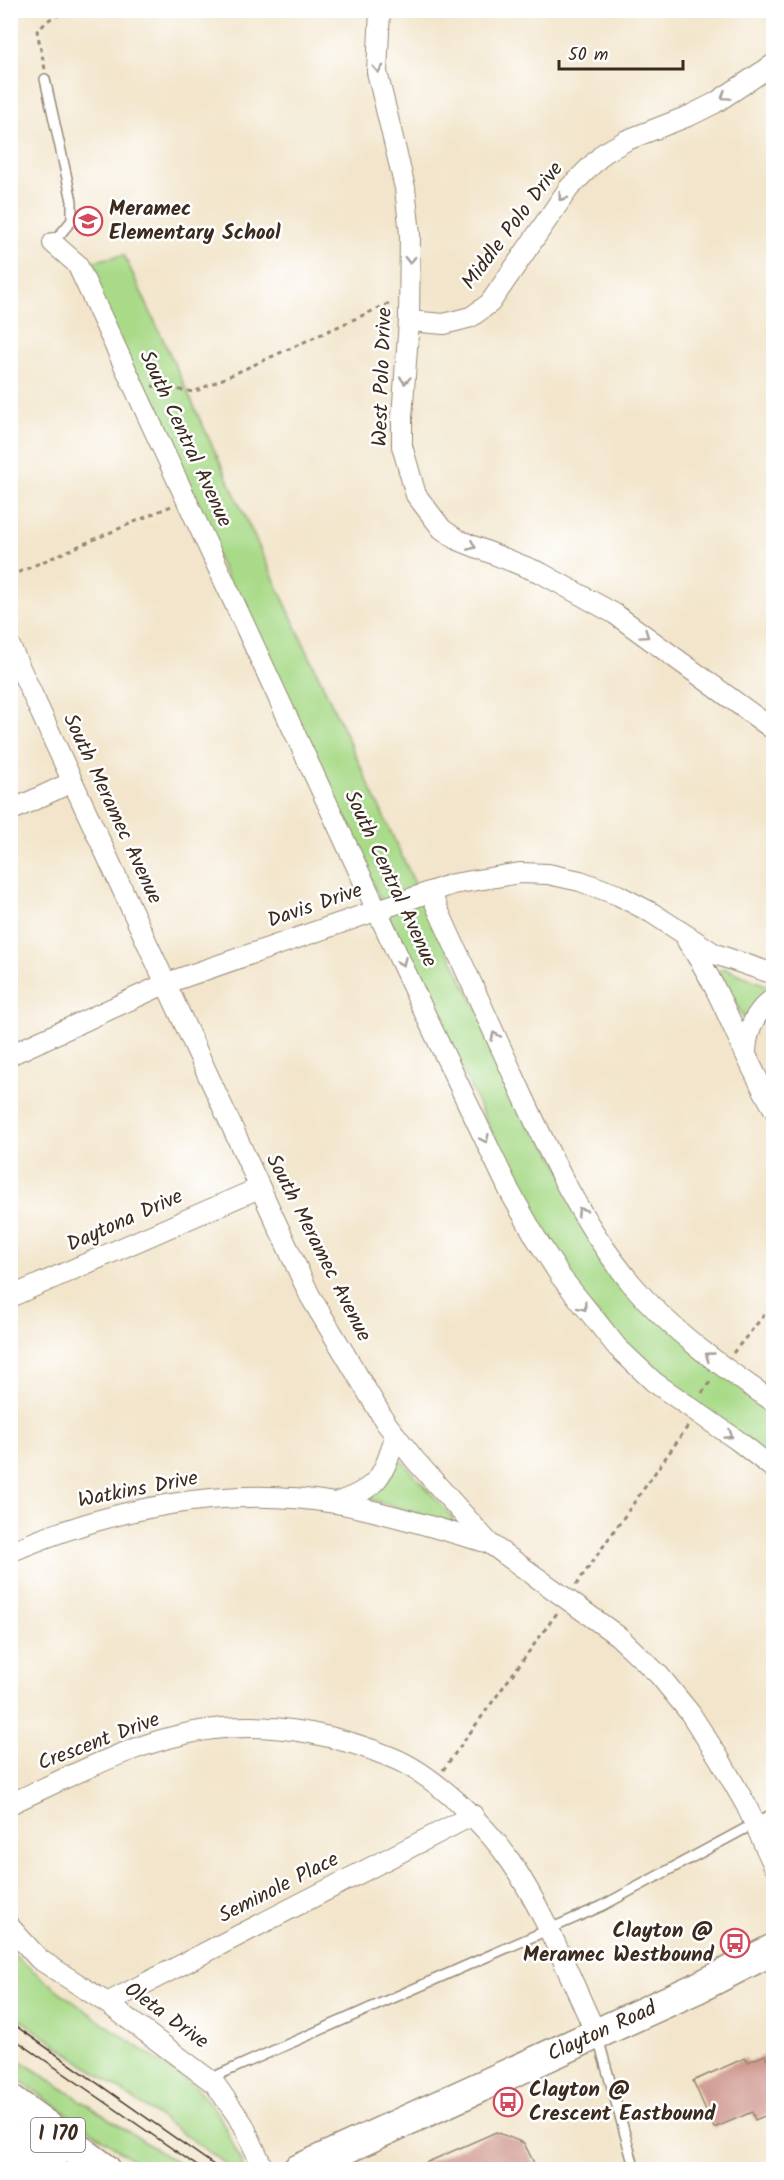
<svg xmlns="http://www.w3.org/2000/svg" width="784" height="2180" font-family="Kalam,sans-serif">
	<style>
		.green { fill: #a8da88; stroke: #728253; stroke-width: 1.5 }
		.building { fill: #cf998f }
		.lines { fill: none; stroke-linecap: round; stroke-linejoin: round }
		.service-casing { stroke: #968874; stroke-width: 12 }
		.minor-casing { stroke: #968874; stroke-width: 22 }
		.primary-casing { stroke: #968874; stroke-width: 33 }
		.motorway-casing { stroke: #968874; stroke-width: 36 }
		.path { stroke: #968874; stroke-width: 3; stroke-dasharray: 4.5 4.5; stroke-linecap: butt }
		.service { stroke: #fff; stroke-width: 9 }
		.minor { stroke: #fff; stroke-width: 20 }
		.primary { stroke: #fff; stroke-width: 30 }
		.motorway { stroke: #fff; stroke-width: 33 }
		.tram { stroke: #3b2a1e; stroke-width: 1.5 }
		.oneway { stroke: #a79f9a }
		.labels { text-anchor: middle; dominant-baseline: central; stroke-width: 5; stroke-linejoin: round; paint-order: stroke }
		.shield { fill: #fff; stroke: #766a62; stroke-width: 1.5 }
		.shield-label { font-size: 20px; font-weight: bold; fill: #3b2a1e }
		.poi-label { font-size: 21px; font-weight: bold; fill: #3b2a1e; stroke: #fff; text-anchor: start }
		.street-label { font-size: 21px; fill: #3b2a1e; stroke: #fff }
	</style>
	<rect width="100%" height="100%" fill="#fff"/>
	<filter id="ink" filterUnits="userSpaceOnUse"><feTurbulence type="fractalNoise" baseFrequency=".0167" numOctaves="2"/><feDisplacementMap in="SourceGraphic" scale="12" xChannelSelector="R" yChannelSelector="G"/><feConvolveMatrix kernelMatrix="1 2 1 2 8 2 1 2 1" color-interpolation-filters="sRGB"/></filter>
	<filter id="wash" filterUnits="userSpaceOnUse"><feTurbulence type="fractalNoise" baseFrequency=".008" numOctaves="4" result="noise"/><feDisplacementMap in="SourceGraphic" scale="24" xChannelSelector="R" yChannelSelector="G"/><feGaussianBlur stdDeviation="1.35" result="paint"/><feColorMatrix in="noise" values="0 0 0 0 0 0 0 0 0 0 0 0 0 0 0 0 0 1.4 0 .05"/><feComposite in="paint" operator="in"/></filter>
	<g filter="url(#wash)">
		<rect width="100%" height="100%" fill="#f2e5cb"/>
		<g class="green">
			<path d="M124,255l296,640 120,239 92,150 141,118v67l-83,-59 -129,-133 -484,-1013z"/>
			<path d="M724,968l46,19 -26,32 -25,-44v-5z"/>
			<path d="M402,1461l51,57 -2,6 -79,-24v-4l24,-34z"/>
			<path d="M10,1952l55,44 132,92 22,27 24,51 -8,3 -3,-1 -221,-155z"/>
			<path d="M10,2054l176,115h-40l-135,-95z"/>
		</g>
		<g id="blocks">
			<g class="building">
				<path d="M765,2055l9,19v38l-19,8 -3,-8 -38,16 -21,-47 52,-23 3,4z"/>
				<path d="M496,2132l28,11 13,26h-125z"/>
			</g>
		</g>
	</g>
	<g filter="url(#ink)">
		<use href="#blocks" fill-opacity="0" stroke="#968874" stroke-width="1.5"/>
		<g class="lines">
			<g class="service-casing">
				<g id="service">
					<path d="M45,79l27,122v19l-19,23"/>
					<path d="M598,2038l37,132"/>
					<path d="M209,2079l393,-173 172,-93"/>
				</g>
			</g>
			<g class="minor-casing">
				<g id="minor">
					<path d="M380,10l-3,62 28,116 5,46 -1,87 -7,96v29l14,49 26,34 16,11 83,33 74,41 159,116"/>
					<path d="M53,243l24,21 349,752 84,176 26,46 25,39 56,70 37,35 83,58 37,29"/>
					<path d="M409,321l35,3 27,-7 19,-14 79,-115 35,-35 23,-13 64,-25 24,-12 59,-39"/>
					<path d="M10,646l300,650 76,127 29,37 74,83 129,93 41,39 31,38 29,45 27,47 28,61"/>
					<path d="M10,811l62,-29"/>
					<path d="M430,892c27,59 54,119 81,178 34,75 67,149 120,213 40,48 91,84 143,119"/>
					<path d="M687,941c37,52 54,114 87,168"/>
					<path d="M746,1052c1,-22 9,-41 28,-54"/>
					<path d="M10,1055l157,-72 286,-99 67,-11 28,1 32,7 38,14 34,18 63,41 59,20"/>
					<path d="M10,1297l249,-109"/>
					<path d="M335,1503c41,-13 50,-27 60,-68"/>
					<path d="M10,1552c102,-44 215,-67 325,-49 49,8 106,27 154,40"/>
					<path d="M10,1804c67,-31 139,-70 214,-76 56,-5 117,8 169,30 41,17 93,67 118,104 35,52 58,114 85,171"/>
					<path d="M10,1927l29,32 68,44 108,81 28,40 21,46"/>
					<path d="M107,2003l366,-188"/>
				</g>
			</g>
			<g class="primary-casing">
				<g id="primary">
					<path id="s1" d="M298,2170l399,-182 77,-39"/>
				</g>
			</g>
			<g class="motorway-casing">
				<g id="motorway">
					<path d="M10,2101l94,69"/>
					<path d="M10,2141l41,29"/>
				</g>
			</g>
			<g class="path">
				<path d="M45,69l-8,-38 13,-12 20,-9"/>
				<path d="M152,386l42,6 198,-90"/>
				<path d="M10,576l161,-70"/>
				<path d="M733,1353l41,-50"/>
				<path d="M702,1393l10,-14"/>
				<path d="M576,1585l112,-159"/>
				<path d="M443,1770l114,-157"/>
			</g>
			<use href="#service" class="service"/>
			<use href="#minor" class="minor"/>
			<use href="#primary" class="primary"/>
			<use href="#motorway" class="motorway"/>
			<g class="tram">
				<path d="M10,2022l211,148"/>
				<path d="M10,2036l193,134"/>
			</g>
		</g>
		<defs><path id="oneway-chevron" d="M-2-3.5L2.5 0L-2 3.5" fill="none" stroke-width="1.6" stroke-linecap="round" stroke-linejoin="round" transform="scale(1.5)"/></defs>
		<g class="oneway">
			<use href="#oneway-chevron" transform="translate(378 69) rotate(87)"/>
			<use href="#oneway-chevron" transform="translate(725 96) rotate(146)"/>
			<use href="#oneway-chevron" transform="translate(562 197) rotate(127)"/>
			<use href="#oneway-chevron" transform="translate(410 260) rotate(90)"/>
			<use href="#oneway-chevron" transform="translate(405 380) rotate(95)"/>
			<use href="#oneway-chevron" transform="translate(472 546) rotate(23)"/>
			<use href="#oneway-chevron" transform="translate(645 635) rotate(35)"/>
			<use href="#oneway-chevron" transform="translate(402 962) rotate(66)"/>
			<use href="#oneway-chevron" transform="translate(495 1036) rotate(-114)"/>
			<use href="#oneway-chevron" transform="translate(485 1139) rotate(65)"/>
			<use href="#oneway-chevron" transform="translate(581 1211) rotate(-123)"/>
			<use href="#oneway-chevron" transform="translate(583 1307) rotate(52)"/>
			<use href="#oneway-chevron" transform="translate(709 1356) rotate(-144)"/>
			<use href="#oneway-chevron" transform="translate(729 1435) rotate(33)"/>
		</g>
	</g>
	<defs>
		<g id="school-ring" transform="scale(1.5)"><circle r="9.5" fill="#fff" stroke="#d1495b" stroke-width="1.5"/><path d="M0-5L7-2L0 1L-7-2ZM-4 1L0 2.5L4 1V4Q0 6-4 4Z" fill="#d1495b"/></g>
		<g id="bus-ring" transform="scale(1.5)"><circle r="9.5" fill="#fff" stroke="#d1495b" stroke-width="1.5"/><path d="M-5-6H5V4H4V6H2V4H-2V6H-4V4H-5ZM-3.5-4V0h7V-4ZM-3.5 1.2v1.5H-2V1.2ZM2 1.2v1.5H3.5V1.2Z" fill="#d1495b"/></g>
	</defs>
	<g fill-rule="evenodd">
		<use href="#school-ring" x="88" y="221"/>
		<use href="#bus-ring" x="735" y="1943"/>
		<use href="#bus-ring" x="508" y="2102"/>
	</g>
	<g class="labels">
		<rect class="shield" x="31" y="2118" width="54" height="34" rx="4.5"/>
		<g class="shield-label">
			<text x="58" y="2135">I 170</text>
		</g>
		<g class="poi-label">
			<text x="109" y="209">Meramec<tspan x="109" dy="24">Elementary School</tspan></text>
			<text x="714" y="1931" text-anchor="end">Clayton @<tspan x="714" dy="24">Meramec Westbound</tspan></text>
			<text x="529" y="2090">Clayton @<tspan x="529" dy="24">Crescent Eastbound</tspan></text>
		</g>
		<g class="street-label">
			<text transform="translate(513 226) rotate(-53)">Middle Polo Drive</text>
			<text transform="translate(383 377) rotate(-88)">West Polo Drive</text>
			<text transform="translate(185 439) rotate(65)">South Central Avenue</text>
			<text transform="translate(112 809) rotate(65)">South Meramec Avenue</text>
			<text transform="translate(390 879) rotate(65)">South Central Avenue</text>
			<text transform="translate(315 906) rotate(-19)">Davis Drive</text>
			<text transform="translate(125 1221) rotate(-24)">Daytona Drive</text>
			<text transform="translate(318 1248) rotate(63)">South Meramec Avenue</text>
			<text transform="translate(138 1490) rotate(-11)">Watkins Drive</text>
			<text transform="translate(99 1742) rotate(-21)">Crescent Drive</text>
			<text transform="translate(279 1888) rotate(-27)">Seminole Place</text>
			<text transform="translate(166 2016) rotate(36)">Oleta Drive</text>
			<text stroke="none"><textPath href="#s1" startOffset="334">Clayton Road</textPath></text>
		</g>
	</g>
	<rect width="784" height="2180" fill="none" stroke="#fff" stroke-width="36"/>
	<path d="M559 60v9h124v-9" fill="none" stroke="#3b2a1e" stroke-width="3"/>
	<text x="568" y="60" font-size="18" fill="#3b2a1e" stroke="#ffffff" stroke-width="4.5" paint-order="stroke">50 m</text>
</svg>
